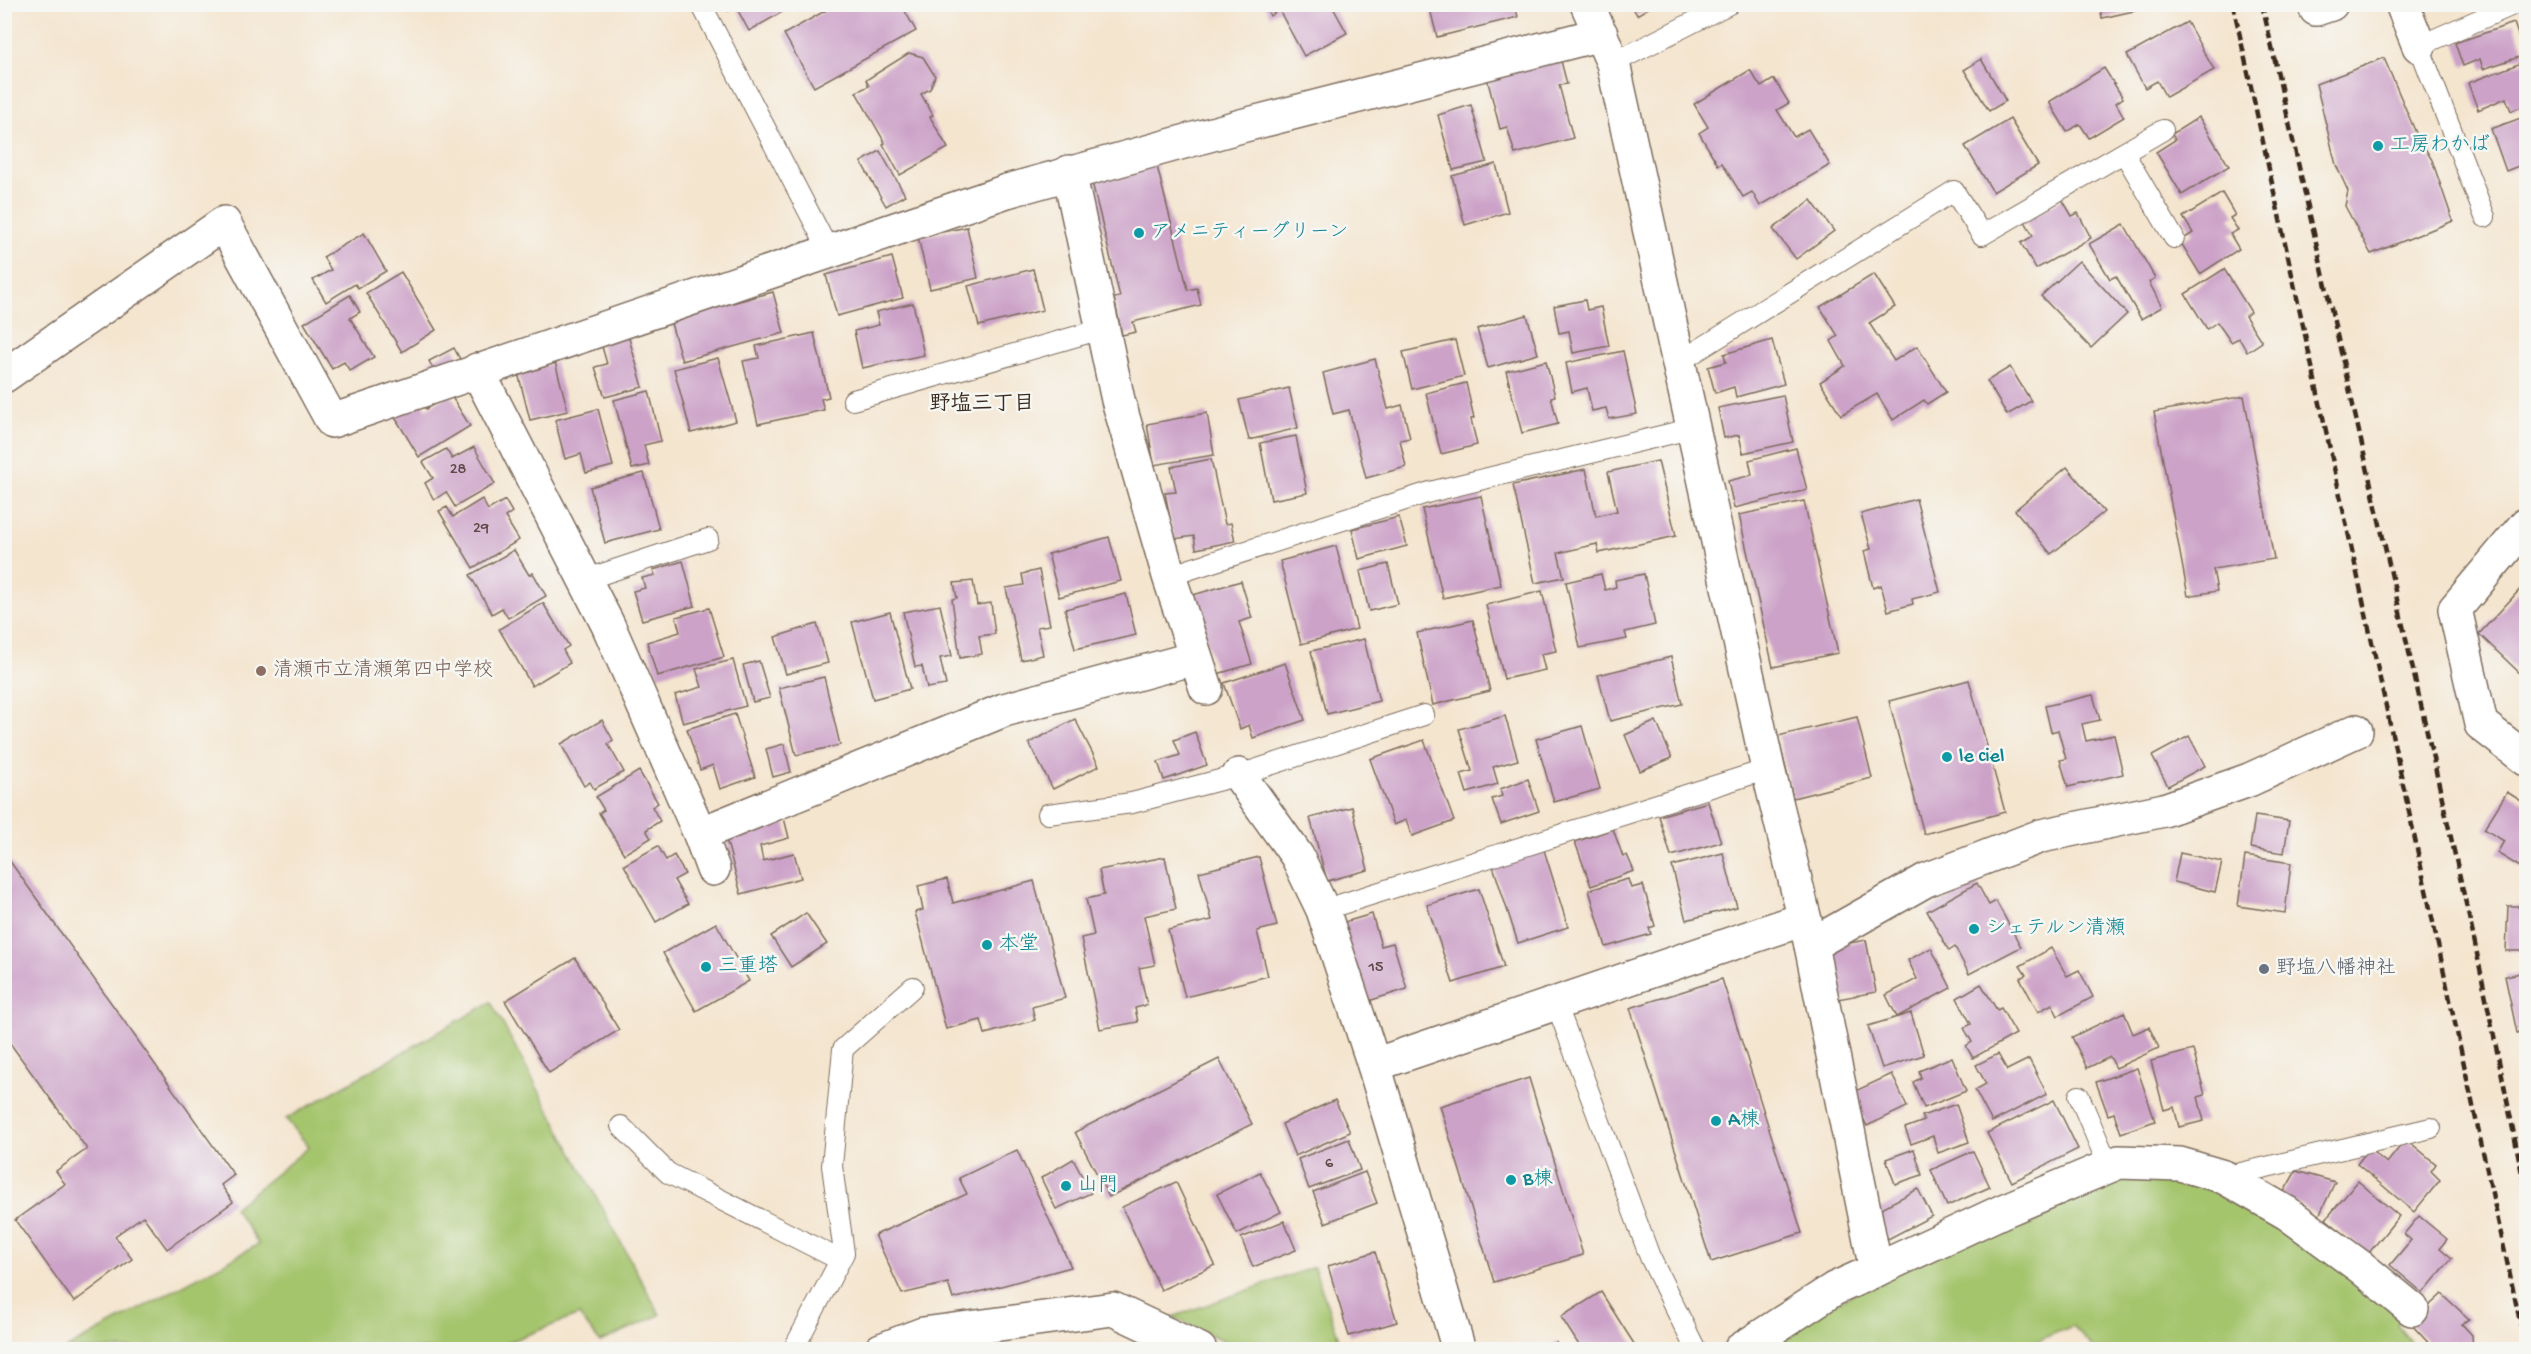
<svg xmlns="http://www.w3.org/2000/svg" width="2531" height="1354" font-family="'Gochi Hand','Klee One',sans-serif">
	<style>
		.green { fill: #a5c56d; stroke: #707846; stroke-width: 1.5 }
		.building { fill: #cca2c8 }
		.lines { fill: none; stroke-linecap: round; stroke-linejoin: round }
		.lane-casing { stroke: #7c6b5c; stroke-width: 22 }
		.street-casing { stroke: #7c6b5c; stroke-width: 36 }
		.lane { stroke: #fff; stroke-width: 20 }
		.street { stroke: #fff; stroke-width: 33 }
		.rail { stroke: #3b2a1e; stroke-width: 4.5; stroke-dasharray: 9 4.5; stroke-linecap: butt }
		.culture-dot { fill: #0f9aa8; stroke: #f6f6f2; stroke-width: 2 }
		.education-dot { fill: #8d6e63; stroke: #f6f6f2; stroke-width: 2 }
		.worship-dot { fill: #6b7280; stroke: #f6f6f2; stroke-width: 2 }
		.labels { text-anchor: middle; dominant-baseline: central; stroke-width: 5; stroke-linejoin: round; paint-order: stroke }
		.number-label { font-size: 16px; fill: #5f4848 }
		.culture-label { font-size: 20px; fill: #0d838f; stroke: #f6f6f2; text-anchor: start }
		.education-label { font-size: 20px; fill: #785e54; stroke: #f6f6f2; text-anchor: start }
		.worship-label { font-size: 20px; fill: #5b616d; stroke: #f6f6f2; text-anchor: start }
		.neighbourhood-label { font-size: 21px; font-weight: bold; fill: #3b2a1e; stroke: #f6f6f2 }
	</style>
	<rect width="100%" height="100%" fill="#f6f6f2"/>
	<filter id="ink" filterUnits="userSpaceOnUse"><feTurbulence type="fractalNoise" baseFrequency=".0167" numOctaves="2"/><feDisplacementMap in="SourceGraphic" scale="12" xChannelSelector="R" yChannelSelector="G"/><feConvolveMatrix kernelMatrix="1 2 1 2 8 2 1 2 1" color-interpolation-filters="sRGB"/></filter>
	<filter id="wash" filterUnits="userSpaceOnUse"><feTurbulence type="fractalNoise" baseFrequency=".008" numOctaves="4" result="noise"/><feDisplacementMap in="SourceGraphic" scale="24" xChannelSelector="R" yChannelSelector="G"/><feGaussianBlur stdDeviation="1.35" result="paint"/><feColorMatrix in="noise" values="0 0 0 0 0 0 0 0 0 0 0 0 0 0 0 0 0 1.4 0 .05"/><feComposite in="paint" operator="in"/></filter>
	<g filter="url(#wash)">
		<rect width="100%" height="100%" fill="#f4e5cf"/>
		<g class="green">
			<path d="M491,1002l169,313 -60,27 -21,-27 -89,34h-424l193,-105 -25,-36 75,-61 -23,-28z"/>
			<path d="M2180,1164l232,145 -15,15 20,25h-322l-23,-23 -54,23 -278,1 369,-183z"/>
			<path d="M1314,1267l27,78 -9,4h-90l-70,-32z"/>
		</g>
		<g id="blocks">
			<g class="building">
				<path d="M724,4h72l-47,27 -13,-24 -8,4z"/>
				<path d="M837,4h64l15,27 -102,56 -30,-53z"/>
				<path d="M1264,4h67l16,29 -43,23 -25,-46 -9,6z"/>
				<path d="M1631,4h24l-18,11z"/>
				<path d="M2099,4h62v1l-59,13z"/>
				<path d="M1429,5h86l3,12 -81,20z"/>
				<path d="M2187,22l27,48 -48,27 -9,-16 -12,7 -18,-33z"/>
				<path d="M2514,23l11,32 -42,14 -3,-10 -17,7 -8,-23z"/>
				<path d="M909,53l14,4 12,19 -5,13 -9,5 12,21 -3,2 18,31 -48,27 -17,-31 2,-1 -29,-51 13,-6 -3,-6z"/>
				<path d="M1559,53l8,31 -8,1 14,53 -58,16 -8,-27 -7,2 -13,-51z"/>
				<path d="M2384,58l32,75 16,27 21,61 -82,33 -26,-48 3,-15 -12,-26 -20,-81z"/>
				<path d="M1981,59l25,42 -17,10 -25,-41z"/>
				<path d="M2526,61v44l-15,6 -5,-13 -28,12 -10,-27z"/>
				<path d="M2104,68l19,30 -7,5 8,14 -35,21 -9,-14 -13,8 -18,-30z"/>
				<path d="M1750,70l11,17 13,-8 15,24 -12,7 17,27 14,-8 22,36 -70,41 -8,-14 -9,5 -21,-34 -4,2 -19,-32 9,-6 -14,-23z"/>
				<path d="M1471,105l16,57 -34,8 -15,-55z"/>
				<path d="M2526,116v47l-20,8 -15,-42z"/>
				<path d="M2199,117l30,49 -47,29 -26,-43 19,-12 -3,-6z"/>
				<path d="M2010,119l28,46 -45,27 -28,-46z"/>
				<path d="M880,151l25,44 -19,11 -25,-44z"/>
				<path d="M1156,162l32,128 9,-2 4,17 -68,17 3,10 -14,3 -8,-37 6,-1 -29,-119z"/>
				<path d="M1496,164l12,48 -43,13 -13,-49z"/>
				<path d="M2222,193l13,22 -5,3 8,12 -8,4 9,15 -39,25 -20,-33 13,-8 -10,-16z"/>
				<path d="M2062,199l10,17 6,-3 13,25 -55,31 -15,-26 12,-7 -8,-15z"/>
				<path d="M1811,200l23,31 -38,28 -23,-30z"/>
				<path d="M2124,224l31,54 -6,4 13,25 -21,12 -25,-43 -6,3 -21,-35z"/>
				<path d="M967,227l11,51 -48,11 -12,-52z"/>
				<path d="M364,233l22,38 -28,17 -3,-4 -29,18 -13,-22 18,-10 -8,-13z"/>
				<path d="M892,257l11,41 -66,18 -11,-41z"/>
				<path d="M2079,261l48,53 -36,34 -50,-52z"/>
				<path d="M1033,269l10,41 -64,16 -11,-40z"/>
				<path d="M2224,269l27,43 -6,4 17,26 -15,10 -8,-14 -8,4 -14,-20 -10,7 -22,-35z"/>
				<path d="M401,272l35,58 -34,22 -36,-59z"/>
				<path d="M1874,274l21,33 -26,16 25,38 23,-15 29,46 -19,12 -3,-4 -31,20 -16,-26 -36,21 -21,-33 25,-16 -14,-25 7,-5 -18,-29z"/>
				<path d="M773,292l11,41 -102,28 -12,-41z"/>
				<path d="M350,295l10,17 -10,6 24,39 -24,14 -6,-9 -12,7 -28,-46z"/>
				<path d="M1585,300l2,10 14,-3 8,39 -36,7 -4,-22 -10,2 -5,-27z"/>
				<path d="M913,303l11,52 -62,13 -8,-37 25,-6 -3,-13z"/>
				<path d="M1527,315l11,39 -50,14 -11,-39z"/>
				<path d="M626,328l17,59 -38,10 -10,-30 12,-3 -8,-28z"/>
				<path d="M814,333l15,64 -8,2 3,11 -66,14 -15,-63 16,-3 -3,-12z"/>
				<path d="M1455,340l9,36 -52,13 -9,-37z"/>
				<path d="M1772,340l12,44 -48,13 -2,-10 -19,6 -7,-26 18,-5 -2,-8z"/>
				<path d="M454,348l8,15 -25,13 -8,-15z"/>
				<path d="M1623,351l14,63 -28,5 -3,-11 -14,3 -5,-23 -15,4 -6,-29z"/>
				<path d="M718,358l18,63 -45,12 -17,-64z"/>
				<path d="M1375,359l13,50 14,-4 8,33 -10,2 6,27 -40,11 -17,-68 -16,4 -10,-41z"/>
				<path d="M1546,361l9,35 -4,1 7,27 -36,9 -16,-62z"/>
				<path d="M555,362l13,49 -38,9 -12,-47z"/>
				<path d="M2010,367l21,34 -24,14 -20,-34z"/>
				<path d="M1466,383l8,35 -3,1 6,26 -36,9 -15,-61z"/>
				<path d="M1289,388l9,40 -49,12 -10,-40z"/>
				<path d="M649,391l12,50 -17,4 5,20 -17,4 -18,-69z"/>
				<path d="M450,394l20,32 -51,31 -26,-43 27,-15 6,10z"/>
				<path d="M1783,395l10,47 -50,11 -4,-18 -15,3 -6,-30z"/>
				<path d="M2244,396l30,163 -61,10 4,22 -29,5 -34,-184z"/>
				<path d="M598,409l15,57 -27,7 -5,-19 -16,5 -10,-39z"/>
				<path d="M1207,413l7,42 -60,10 -7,-41z"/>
				<path d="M1296,436l11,57 -36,7 -11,-57z"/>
				<path d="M474,447l21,37 -40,23 -9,-15 -12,8 -9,-17 8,-5 -10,-16 23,-13 6,10z"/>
				<path d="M1796,448l11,42 -73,18 -6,-27 24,-6 -3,-15z"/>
				<path d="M1211,459l14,65 6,-1 4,18 -39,8 -2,-13 -20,3 -9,-46 11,-1 -5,-25z"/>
				<path d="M1658,461l18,75 -77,17 -2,-9 -39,9 6,24 -29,6 -22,-98 73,-16 10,47 21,-5 -9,-39z"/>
				<path d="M2067,467l37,45 -53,42 -36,-44z"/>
				<path d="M644,473l15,56 -54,14 -15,-56z"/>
				<path d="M1481,496l20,89 -58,13 -21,-89z"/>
				<path d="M482,499l6,11 17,-10 7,12 -7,5 14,23 -46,28 -34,-57 8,-4 6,10z"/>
				<path d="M1916,499l24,93 -28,7 1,5 -25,7 -7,-26 -8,3 -9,-37 7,-2 -10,-35z"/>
				<path d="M1804,501l34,152 -65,14 -34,-152z"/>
				<path d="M1399,517l8,29 -48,13 -7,-30z"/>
				<path d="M1109,537l12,44 -62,16 -11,-43z"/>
				<path d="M1336,546l21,83 -56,15 -21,-83z"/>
				<path d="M514,550l15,25 4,-2 13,23 -38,22 -6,-10 -10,6 -22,-39z"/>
				<path d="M683,561l12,45 -53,14 -9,-29 12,-3 -3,-10 13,-3 -2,-5z"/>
				<path d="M1388,564l10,40 -29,7 -9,-40z"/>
				<path d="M1039,570l11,55 -13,2 6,28 -22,5 -15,-72 18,-3 -2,-11z"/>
				<path d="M1601,574l4,16 11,-3 -1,-7 29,-6 11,51 -30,7 2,7 -47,9 -14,-66z"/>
				<path d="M973,581l4,24 14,-2 4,31 -16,2 3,18 -22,4 -8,-59 5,-1 -3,-15z"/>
				<path d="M1241,581l11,37 -13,4 13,42 -35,10 -24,-79z"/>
				<path d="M2526,583v96l-47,-45z"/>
				<path d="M1542,591l14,60 -15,3 4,16 -41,9 -18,-74z"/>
				<path d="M1126,594l10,41 -61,14 -10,-40z"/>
				<path d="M543,603l26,43 -6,4 7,13 -38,23 -33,-57z"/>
				<path d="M940,605l12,51 -12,2 6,27 -19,3 -5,-22 -7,1 -12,-55z"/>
				<path d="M709,608l15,49 -67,19 -10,-34 33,-10 -4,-15z"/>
				<path d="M890,612l20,77 -37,10 -21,-77z"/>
				<path d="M1473,620l17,71 -57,14 -16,-72z"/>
				<path d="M817,624l11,39 -42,11 -11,-37z"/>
				<path d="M1364,639l15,62 -52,13 -16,-63z"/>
				<path d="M1671,657l11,47 -72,17 -12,-46z"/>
				<path d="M733,660l13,46 -63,17 -8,-28 27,-8 -6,-18z"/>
				<path d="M759,661l11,37 -17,4 -10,-37z"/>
				<path d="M1285,663l20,57 -52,18 -4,-13 -9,4 -16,-46z"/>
				<path d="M824,677l16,68 -44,10 -17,-67z"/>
				<path d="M1969,680l36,132 -81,22 -35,-133z"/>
				<path d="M2093,695l7,25 -18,4 4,17 28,-6 9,39 -55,13 -8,-27 6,-1 -8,-29 -7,2 -6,-26z"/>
				<path d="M735,714l20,63 -35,12 -7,-24 -13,5 -13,-41z"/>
				<path d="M1505,716l13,44 -25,7 5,17 -31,9 -6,-19 11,-3 -13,-42z"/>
				<path d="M1857,717l15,61 -79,20 -15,-62z"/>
				<path d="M1075,719l24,47 -46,23 -24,-46z"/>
				<path d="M602,720l11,20 -5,4 16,28 -30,17 -4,-7 -6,4 -23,-42z"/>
				<path d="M1656,721l16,37 -32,13 -15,-36z"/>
				<path d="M1582,726l18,63 -46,13 -18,-63z"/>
				<path d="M1195,732l12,33 -43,15 -6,-18 22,-7 -6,-15z"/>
				<path d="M2189,736l16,30 -37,20 -16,-30z"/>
				<path d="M1424,740l30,81 -42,15 -6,-16 -12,5 -24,-66z"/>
				<path d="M784,744l7,28 -18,5 -7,-28z"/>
				<path d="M639,771l19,32 -6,4 8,14 -14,9 5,8 -27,16 -25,-41 5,-3 -8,-13z"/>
				<path d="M1528,779l11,32 -38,13 -9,-25 10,-3 -2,-7z"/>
				<path d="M2507,792l19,12v53l-6,10 -23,-14 7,-12 -20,-12z"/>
				<path d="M1708,802l13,40 -50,14 -12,-40z"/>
				<path d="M1352,807l16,63 -41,11 -17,-63z"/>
				<path d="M2255,816l34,5 -5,32 -34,-5z"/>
				<path d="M784,818l5,20 -29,8 3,15 31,-8 7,25 -60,16 -16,-59z"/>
				<path d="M1613,829l10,28 4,-2 7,16 -43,15 -16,-44z"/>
				<path d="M658,846l8,14 8,-5 11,19 -11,6 14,24 -32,18 -32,-57z"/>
				<path d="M1544,850l24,77 -50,16 -25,-77z"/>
				<path d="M4,853l230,322 -13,10 12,17 -66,47 -24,-33 -28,20 17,23 -58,43 -59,-82 50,-36 -9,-13 31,-22 -83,-114z"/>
				<path d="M1723,853l14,54 -51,13 -14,-54z"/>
				<path d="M2180,853l42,9 -7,30 -41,-10z"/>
				<path d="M2245,856l46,7 -6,50 -47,-7z"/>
				<path d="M1165,857l11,52 -32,7 11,49 -16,3 8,37 -12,3 3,14 -38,7 -19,-91 13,-3 -8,-36 18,-4 -5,-25z"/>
				<path d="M1259,857l18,69 -20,5 11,45 -83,21 -17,-67 44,-10 -13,-48z"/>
				<path d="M947,879l6,24 81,-22 31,117 -33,9 3,13 -50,14 -4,-14 -35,9 -31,-117 8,-2 -5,-24z"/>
				<path d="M1628,879l3,9 12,-3 12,41 -6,2 2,6 -45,13 -17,-57z"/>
				<path d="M1977,883l12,22 7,-4 25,46 -52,27 -14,-27 -6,4 -22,-40z"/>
				<path d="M1479,889l25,78 -51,16 -26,-78z"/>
				<path d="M2508,906h18v45h-20z"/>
				<path d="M806,913l21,31 -36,23 -20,-31z"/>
				<path d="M1372,914l9,32 12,-3 14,46 -45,14 -24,-79z"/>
				<path d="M716,923l33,58 -53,30 -33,-58z"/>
				<path d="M1866,940l10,52 -38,7 -10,-52z"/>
				<path d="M1931,948l20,40 -54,29 -11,-22 31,-16 -9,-19z"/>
				<path d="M2051,948l16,28 12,-6 14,27 -35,19 -6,-12 -14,8 -18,-34 6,-3 -6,-9z"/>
				<path d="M575,958l44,72 -70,43 -44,-72z"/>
				<path d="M2526,972v60l-9,1 -12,-57z"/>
				<path d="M1722,979l80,254 -91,29 -81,-254z"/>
				<path d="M1981,984l16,26 4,-2 15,26 -43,24 -7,-12 6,-4 -8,-14 7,-4 -14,-26z"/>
				<path d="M2124,1012l9,22 16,-7 10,21 -43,20 -6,-11 -23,11 -15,-31z"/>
				<path d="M1911,1013l13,42 -42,13 -14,-42z"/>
				<path d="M2193,1050l12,45 -7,2 6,24 -25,6 -5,-20 -10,3 -13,-49z"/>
				<path d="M1998,1054l9,16 22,-11 18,35 -55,28 -17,-32 11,-6 -10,-19z"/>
				<path d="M1952,1057l14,34 -42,17 -11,-26 8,-4 -2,-7z"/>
				<path d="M1219,1059l33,65 -143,73 -34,-65z"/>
				<path d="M2137,1068l18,53 -34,12 -7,-20 -6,2 -12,-33z"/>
				<path d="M1892,1074l15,33 -40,19 -16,-33z"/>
				<path d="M1529,1078l54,177 -89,27 -54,-176z"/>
				<path d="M1335,1100l15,32 -55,24 -13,-32z"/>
				<path d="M2054,1100l24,49 -66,33 -25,-49z"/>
				<path d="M1956,1104l13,38 -31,11 -5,-17 -22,8 -6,-16 19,-7 -2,-5z"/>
				<path d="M1349,1139l11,31 -51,19 -11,-30z"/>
				<path d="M2406,1139l30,25 -5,7 9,9 -26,32 -57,-48 12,-15 18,14z"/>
				<path d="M1914,1149l8,26 -27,9 -9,-25z"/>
				<path d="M1017,1150l54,117 -118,32 -5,-16 -46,11 -27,-59 92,-41 -8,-16z"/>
				<path d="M1973,1151l17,36 -43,19 -16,-36z"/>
				<path d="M1073,1159l18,34 -35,16 -15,-31z"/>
				<path d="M2296,1171l39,11 -16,34 -37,-21z"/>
				<path d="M1260,1172l21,40 -44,22 -20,-40z"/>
				<path d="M1365,1172l12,31 -52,20 -12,-31z"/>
				<path d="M2358,1181l41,35 -31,38 -42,-35z"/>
				<path d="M1176,1182l39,83 -54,25 -39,-83z"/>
				<path d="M1918,1189l14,27 -44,23 -14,-27z"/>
				<path d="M2419,1216l28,23 -7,9 12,10 -29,35 -33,-28 21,-25 -7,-6z"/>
				<path d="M1284,1221l12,29 -43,17 -12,-29z"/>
				<path d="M1375,1252l22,70 -48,14 -21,-70z"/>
				<path d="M1601,1292l37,58h-56l-21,-33z"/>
				<path d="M2442,1294l27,25 -7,5 10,11 1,15h-38l-25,-27z"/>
				<path d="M1556,1342l4,8h-18z"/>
			</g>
		</g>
	</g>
	<g filter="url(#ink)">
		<use href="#blocks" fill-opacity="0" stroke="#7c6b5c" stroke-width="1.5"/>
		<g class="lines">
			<g class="lane-casing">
				<g id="lane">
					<path d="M701,4l128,247"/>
					<path d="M1613,63l116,-59"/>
					<path d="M2124,153l50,85"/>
					<path d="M2485,217l-66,-171 96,-42"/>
					<path d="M1679,362l275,-171 28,44 181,-105"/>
					<path d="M853,400l249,-71"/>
					<path d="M1169,576l261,-84 264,-64"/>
					<path d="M584,580l124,-41"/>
					<path d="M1048,814l84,-11 107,-28 185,-60"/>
					<path d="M1323,910l445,-141"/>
					<path d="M1556,1003l94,254 46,93"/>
					<path d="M2079,1096l30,71"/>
					<path d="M621,1126l47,47 172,87"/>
					<path d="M2224,1177l207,-49"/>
					<path d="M793,1350l51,-97 -12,-87 11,-117 70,-62"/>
				</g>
			</g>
			<g class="street-casing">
				<g id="street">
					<path d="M1587,4l26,59 155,706 43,176 65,325 -42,19 -94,61"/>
					<path d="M2315,4l1,5 15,-5"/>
					<path d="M2402,4l17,42"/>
					<path d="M1069,172l49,228 51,176 37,112"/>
					<path d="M477,370l131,255 92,209 13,35"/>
					<path d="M4,376l220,-153 108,198 675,-230 234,-65 360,-92"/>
					<path d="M2526,524l-71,85 26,115 45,35"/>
					<path d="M1239,775l58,81 26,54 51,155 85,285"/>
					<path d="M700,834l304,-124 191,-52"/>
					<path d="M1811,945l115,-65 115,-44 123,-26 85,-30 107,-49"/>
					<path d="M1374,1065l430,-146"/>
					<path d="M1876,1270l127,-59 116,-49 61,2 44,13 63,36 75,55 50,41"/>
					<path d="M881,1350l42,-16 190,-25 87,41"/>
				</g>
			</g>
			<use href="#lane" class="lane"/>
			<use href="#street" class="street"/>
			<g class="rail">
				<path d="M2233,4l293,1345"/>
				<path d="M2262,4l212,935 52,254"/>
			</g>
		</g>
	</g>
	<g class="culture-dot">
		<circle cx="2378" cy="146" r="6"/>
		<circle cx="1139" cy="233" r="6"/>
		<circle cx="1947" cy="757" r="6"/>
		<circle cx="1974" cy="929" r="6"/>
		<circle cx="987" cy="945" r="6"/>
		<circle cx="706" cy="967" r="6"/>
		<circle cx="1716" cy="1121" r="6"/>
		<circle cx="1511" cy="1180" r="6"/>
		<circle cx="1066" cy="1186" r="6"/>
	</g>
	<circle class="education-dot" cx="261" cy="671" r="6"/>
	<circle class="worship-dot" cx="2264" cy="969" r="6"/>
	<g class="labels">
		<g class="number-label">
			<text x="458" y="470">28</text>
			<text x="481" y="529">29</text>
			<text x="1376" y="968">15</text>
			<text x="1329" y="1164">6</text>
		</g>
		<g class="culture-label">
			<text x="2390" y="146">工房わかば</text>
			<text x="1151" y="233">アメニティーグリーン</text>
			<text x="1959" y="757">le ciel</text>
			<text x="1986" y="929">シェテルン清瀬</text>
			<text x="999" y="945">本堂</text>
			<text x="718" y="967">三重塔</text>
			<text x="1728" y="1121">A棟</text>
			<text x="1523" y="1180">B棟</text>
			<text x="1078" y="1186">山門</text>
		</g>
		<g class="education-label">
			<text x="273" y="671">清瀬市立清瀬第四中学校</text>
		</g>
		<g class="worship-label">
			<text x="2276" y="969">野塩八幡神社</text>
		</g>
		<g class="neighbourhood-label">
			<text x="982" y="405">野塩三丁目</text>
		</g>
	</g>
	<rect width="2531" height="1354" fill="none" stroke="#f6f6f2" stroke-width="24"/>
</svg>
